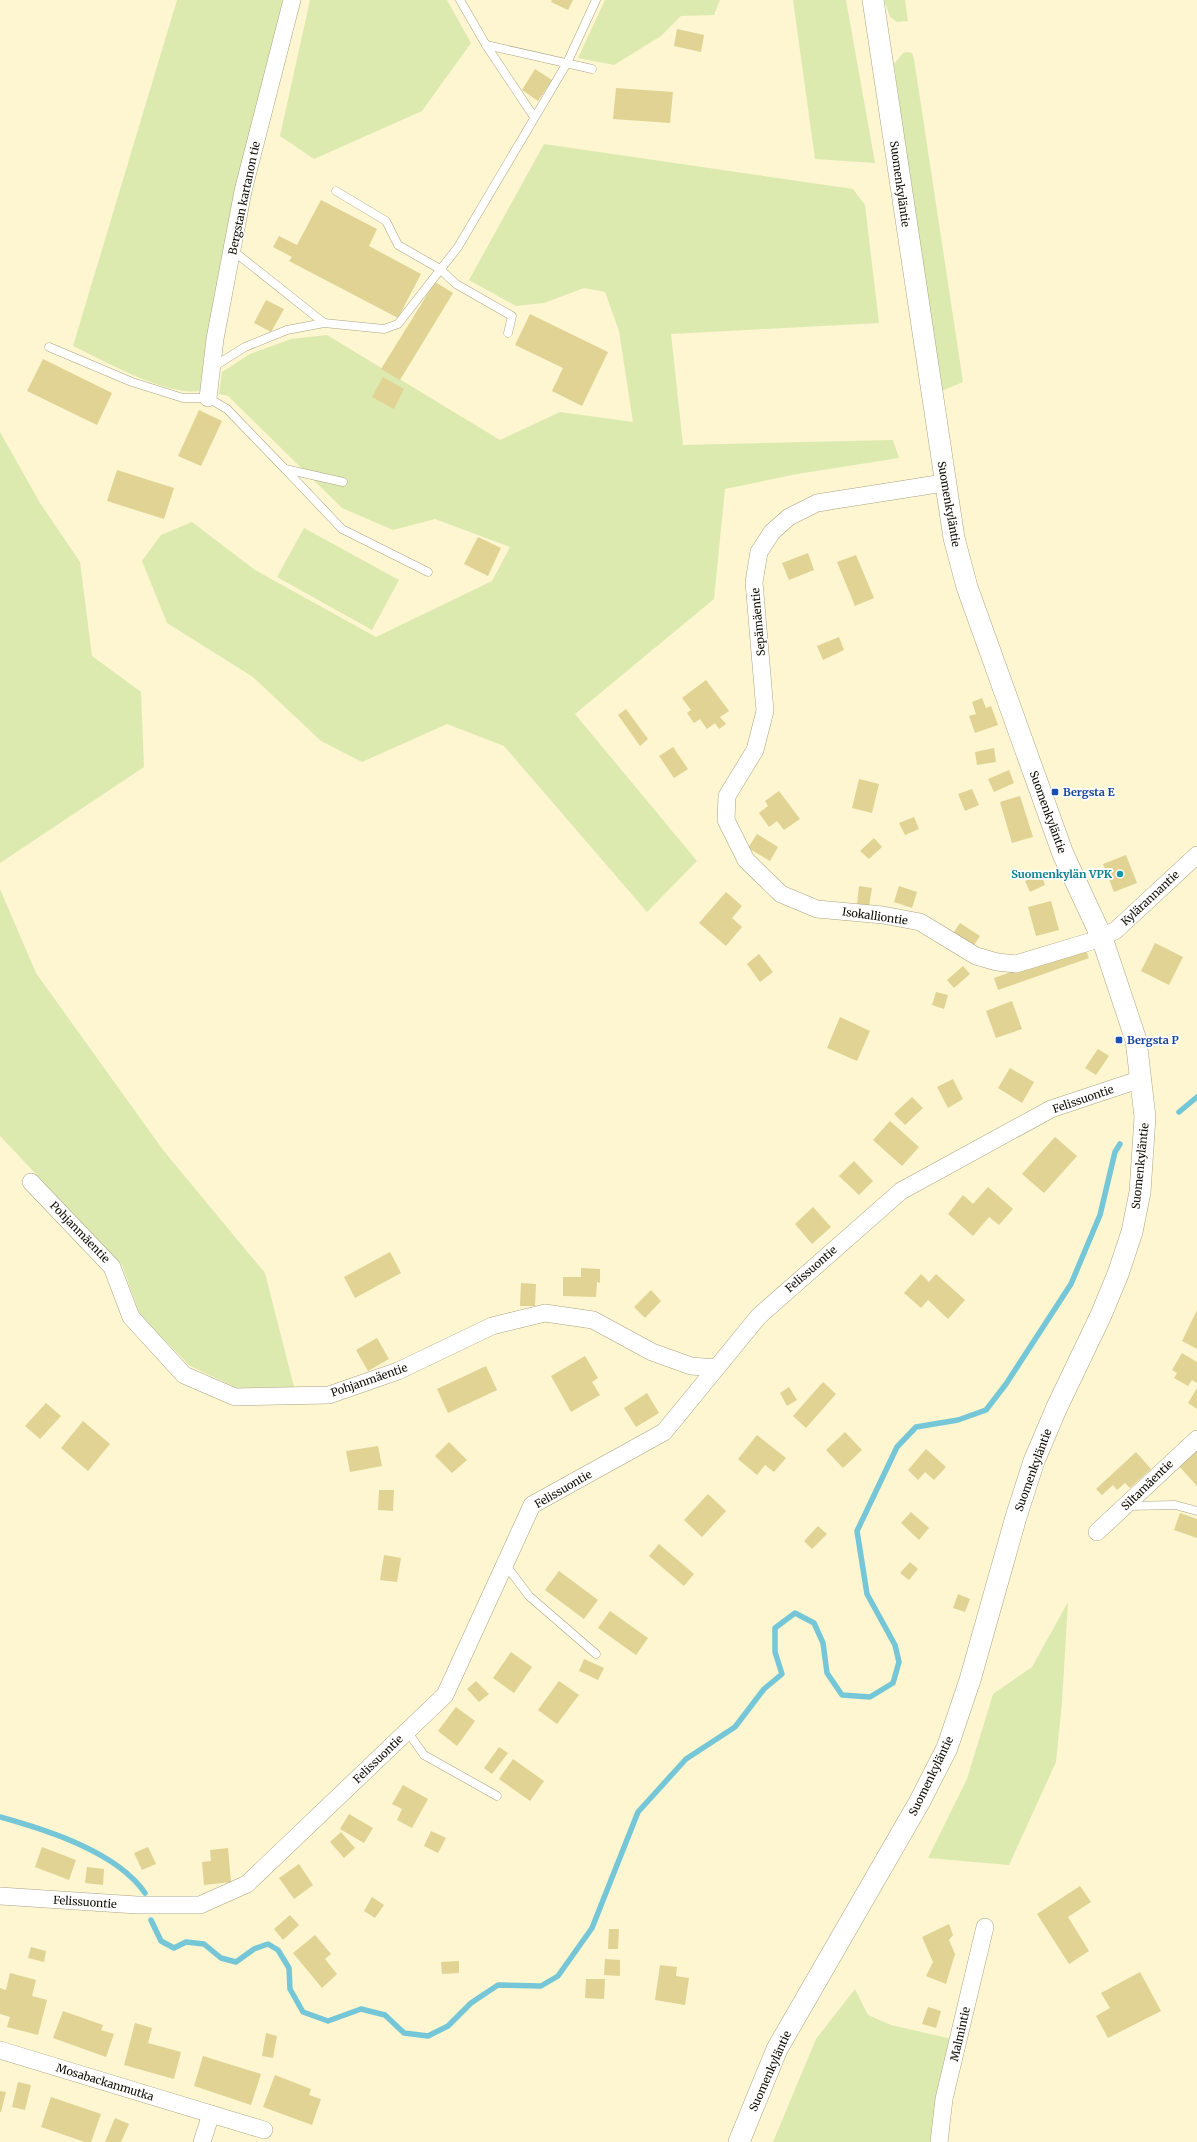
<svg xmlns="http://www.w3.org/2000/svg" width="1197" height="2142" font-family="Merriweather,serif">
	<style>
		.green { fill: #dceab0 }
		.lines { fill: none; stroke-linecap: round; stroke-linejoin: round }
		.stream { stroke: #75c7d8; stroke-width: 5.5 }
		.building { fill: #e0d393 }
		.service-casing { stroke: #aba482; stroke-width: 9 }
		.minor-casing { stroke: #aba482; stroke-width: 18 }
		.tertiary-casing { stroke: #aba482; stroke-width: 22 }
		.service { stroke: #fff; stroke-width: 8 }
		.minor { stroke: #fff; stroke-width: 17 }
		.tertiary { stroke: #fff; stroke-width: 21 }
		.transit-dot { fill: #1a4fb4; stroke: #fff; stroke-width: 1.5 }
		.culture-dot { fill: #0f9aa8; stroke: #fff; stroke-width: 1.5 }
		.labels { text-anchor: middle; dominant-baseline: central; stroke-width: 3.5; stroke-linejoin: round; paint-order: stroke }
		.street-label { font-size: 11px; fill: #0e0c02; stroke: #fff }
		.transit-label { font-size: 11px; font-weight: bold; fill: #164399; stroke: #fff; text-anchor: start }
		.culture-label { font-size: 11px; font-weight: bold; fill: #0d838f; stroke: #fff; text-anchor: end }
	</style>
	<rect width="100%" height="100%" fill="#fdf6d1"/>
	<g class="green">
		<path d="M177,0h107l-79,385 -5,6c-35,5 -95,-30 -127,-45z"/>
		<path d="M310,0h137l24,43 -49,68 -108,48 -34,-23z"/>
		<path d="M605,0h115l-6,15 -33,1 -20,20 -47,29 -36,-7z"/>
		<path d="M793,0h53l29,163 -60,-4z"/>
		<path d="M884,0h21l3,21 -11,1 -7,-5z"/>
		<path d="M907,52l5,1 2,6 49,323 -24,10 -45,-328 9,-11z"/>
		<path d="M544,144l309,45 12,16 14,118 -208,11 12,111 210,-5 6,18 -102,16 -72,15 -11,110 -139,115 122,147 -50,51 -143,-166 -57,-22 -85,38 -41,-21 -68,-64 -86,-54 -25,-62 19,-26 31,-13 63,48 121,67 116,-56 18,-34 -75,-28 -42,11 -51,-22 -114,-112 -9,-2 3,-22 28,-18 41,-15 36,-4 173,105 60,-28 73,10 -14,-91 -14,-39 -21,-4 -40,15 -28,3 -47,-26z"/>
		<path d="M0,432l40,71 40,59 12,94 49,36 3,75 -144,96z"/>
		<path d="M304,528l95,52 -27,50 -95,-53z"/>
		<path d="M0,889l36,84 127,177 102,123 29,114 -57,1 -47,-22 -50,-51 -18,-50 -122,-129z"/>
		<path d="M1068,1602l-6,100 -6,60 -47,103 -81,-7 39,-79 26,-85 39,-27z"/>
		<path d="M855,1989l13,26 23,10 61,14 -21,103h-158l43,-103z"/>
	</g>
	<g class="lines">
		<g class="stream">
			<path d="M1179,1112l18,-15"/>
			<path d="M0,1817c47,13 117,35 145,76"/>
			<path d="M151,1920l10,21 13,7 12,-6 18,2 17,14 15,4 18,-13 14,-5 10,6 11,18 1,21 13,23 25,9 33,-12 24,6 19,18 24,3 20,-10 23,-23 27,-18 43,1 17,-10 34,-48 46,-116 48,-53 49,-32 29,-38 18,-15 -7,-22v-24l20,-15 19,10 9,20 4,30 15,22 28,2 23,-14 6,-21 -4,-17 -28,-51 -10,-63 40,-84 19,-20 42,-7 28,-10 20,-26 65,-100 29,-69 15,-63 5,-8"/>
		</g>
	</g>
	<g class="building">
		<path d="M552,0h21l-5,10 -17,-8z"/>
		<path d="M677,29l27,6 -3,17 -27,-6z"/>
		<path d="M535,69l17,11 -14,21 -16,-11z"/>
		<path d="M616,88l57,4 -3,31 -57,-4z"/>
		<path d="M321,200l56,29 -8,17 52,28 -23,44 -109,-57 3,-4 -19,-10 6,-11 18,9z"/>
		<path d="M435,282l18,11 -53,87 -19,-11z"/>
		<path d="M266,300l18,9 -13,23 -17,-9z"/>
		<path d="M530,314l78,38 -26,54 -30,-15 11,-23 -48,-23z"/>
		<path d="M43,359l69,34 -15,32 -70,-34z"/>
		<path d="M383,377l21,12 -10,20 -22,-12z"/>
		<path d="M199,410l23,11 -21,45 -23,-10z"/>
		<path d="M117,470l57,18 -10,31 -57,-18z"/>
		<path d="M478,537l23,11 -13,28 -24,-12z"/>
		<path d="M808,553l6,17 -25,10 -7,-17z"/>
		<path d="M856,555l18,43 -19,8 -18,-44z"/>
		<path d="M839,637l5,13 -21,10 -6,-14z"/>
		<path d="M706,680l23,31 -9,6 6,7 -7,5 -4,-6 -8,6 -7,-10 -6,4 -7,-10 4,-3 -9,-12z"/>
		<path d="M982,698l4,10 5,-2 7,19 -23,8 -6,-17 7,-2 -4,-12z"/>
		<path d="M626,709l22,30 -8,7 -22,-31z"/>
		<path d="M673,747l15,22 -14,9 -15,-22z"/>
		<path d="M994,748l2,14 -19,3 -2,-13z"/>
		<path d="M1009,770l5,13 -20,9 -6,-13z"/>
		<path d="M859,779l20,5 -7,29 -20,-5z"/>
		<path d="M972,789l7,16 -14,6 -7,-17z"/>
		<path d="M779,791l21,28 -16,11 -7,-9 -8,6 -10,-14 9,-7 -3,-5z"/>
		<path d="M1020,796l13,41 -21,6 -12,-41z"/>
		<path d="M914,817l5,12 -14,6 -6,-12z"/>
		<path d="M757,834l21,13 -8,14 -22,-13z"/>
		<path d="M874,838l8,9 -13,12 -9,-8z"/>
		<path d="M1126,855l11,28 -23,9 -11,-28z"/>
		<path d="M1041,874l4,11 -15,7 -5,-11z"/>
		<path d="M859,886l13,2 -3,18 -12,-2z"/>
		<path d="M899,886l18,6 -5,16 -18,-6z"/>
		<path d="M726,892l16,14 -10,12 10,9 -16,19 -27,-23z"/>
		<path d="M1051,901l8,29 -23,6 -8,-29z"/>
		<path d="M960,923l20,13 -8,12 -20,-13z"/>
		<path d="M1155,943l28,14 -14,28 -28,-14z"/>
		<path d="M1084,946l5,12 -91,32 -4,-12z"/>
		<path d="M759,954l14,18 -13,10 -13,-18z"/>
		<path d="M963,966l7,8 -16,14 -7,-8z"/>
		<path d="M936,992l12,3 -4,14 -12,-4z"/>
		<path d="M1012,1001l10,28 -26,9 -10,-27z"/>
		<path d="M840,1017l30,14 -13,30 -30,-13z"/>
		<path d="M1098,1049l11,7 -13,19 -11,-7z"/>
		<path d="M1010,1068l24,14 -12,21 -24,-15z"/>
		<path d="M953,1079l10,20 -15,9 -11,-21z"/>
		<path d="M912,1097l11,11 -18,17 -11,-11z"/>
		<path d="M890,1121l29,26 -17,19 -29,-26z"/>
		<path d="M1055,1137l22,19 -33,37 -22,-19z"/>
		<path d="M854,1161l19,20 -14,14 -20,-19z"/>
		<path d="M988,1187l25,22 -14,16 -10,-8 -16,19 -25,-22 15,-19 10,9z"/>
		<path d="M813,1207l18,20 -19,17 -17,-20z"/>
		<path d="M390,1252l11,21 -46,25 -11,-21z"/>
		<path d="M581,1268l19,1v14l-3,-1 -1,15 -33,-1v-19h18z"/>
		<path d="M921,1274l8,8 7,-8 29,26 -17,19 -20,-19 -7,8 -17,-15z"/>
		<path d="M521,1283l15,1 -1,22h-15z"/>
		<path d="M651,1290l10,11 -16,17 -11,-11z"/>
		<path d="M1197,1310v39l-15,-8z"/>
		<path d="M377,1338l12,21 -21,12 -12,-21z"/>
		<path d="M1182,1353l15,9v21l-5,-3 -4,6 -14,-8 3,-5 -5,-3z"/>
		<path d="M585,1356l13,22 -6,4 8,13 -29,17 -20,-36z"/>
		<path d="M486,1366l11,24 -49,23 -11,-24z"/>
		<path d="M823,1382l13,12 -30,34 -13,-12z"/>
		<path d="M789,1387l8,13 -10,6 -7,-13z"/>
		<path d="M1197,1388v21l-9,-6z"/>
		<path d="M647,1393l12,20 -23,14 -12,-19z"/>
		<path d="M46,1403l15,13 -21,23 -15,-13z"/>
		<path d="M83,1421l27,23 -22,27 -27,-23z"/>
		<path d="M845,1432l17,18 -19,18 -17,-18z"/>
		<path d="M757,1435l29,23 -12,14 -9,-7 -8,10 -19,-16z"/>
		<path d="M449,1442l18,18 -15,13 -17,-17z"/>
		<path d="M378,1446l4,20 -32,6 -4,-21z"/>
		<path d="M1197,1447v39l-19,-21z"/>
		<path d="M926,1449l20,18 -12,13 -9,-8 -7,8 -10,-10z"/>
		<path d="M1136,1452l15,17 -21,19 -5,-5 -8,7 -4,-5 -11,10 -6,-6z"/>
		<path d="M379,1490h15l-1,21 -15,-1z"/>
		<path d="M708,1494l18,17 -24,26 -18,-17z"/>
		<path d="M911,1512l18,16 -10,12 -18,-17z"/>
		<path d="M1180,1513l17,6v19l-23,-8z"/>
		<path d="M818,1526l9,8 -15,15 -8,-8z"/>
		<path d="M659,1544l35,30 -10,12 -35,-30z"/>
		<path d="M384,1555l17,3 -4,24 -17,-2z"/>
		<path d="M910,1562l8,7 -9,11 -9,-7z"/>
		<path d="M559,1571l39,29 -14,19 -39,-29z"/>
		<path d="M958,1594l12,5 -5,13 -12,-4z"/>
		<path d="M610,1611l38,27 -12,17 -38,-27z"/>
		<path d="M511,1652l21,15 -18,26 -21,-15z"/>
		<path d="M584,1659l20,9 -6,12 -19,-9z"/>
		<path d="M476,1681l13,13 -10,8 -12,-13z"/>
		<path d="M559,1681l20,14 -22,29 -19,-14z"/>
		<path d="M456,1707l19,14 -18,25 -19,-15z"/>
		<path d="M499,1747l9,6 -16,21 -8,-6z"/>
		<path d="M513,1759l31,22 -14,20 -31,-22z"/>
		<path d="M403,1785l25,14 -16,29 -15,-8 5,-11 -10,-5z"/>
		<path d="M349,1814l24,14 -9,15 -24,-14z"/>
		<path d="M431,1831l15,7 -8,15 -14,-7z"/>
		<path d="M341,1832l14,16 -11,10 -14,-16z"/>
		<path d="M42,1847l34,13 -7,20 -34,-13z"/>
		<path d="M148,1847l8,17 -14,6 -8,-17z"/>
		<path d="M228,1848l3,34 -27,3 -2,-23 9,-1 -1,-11z"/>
		<path d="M299,1864l14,21 -19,14 -15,-21z"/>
		<path d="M87,1867l17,2 -1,16 -18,-2z"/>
		<path d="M1080,1886l11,16 -23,15 21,34 -20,13 -32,-50z"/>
		<path d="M372,1897l12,8 -9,13 -11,-7z"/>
		<path d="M290,1915l9,10 -16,15 -9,-11z"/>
		<path d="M949,1924l4,11 -4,5 6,14 -9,30 -20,-8 7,-14 -11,-25z"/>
		<path d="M609,1929h10l-1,20h-10z"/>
		<path d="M315,1935l16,19 -6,5 12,15 -15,14 -29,-35z"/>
		<path d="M31,1947l15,4 -2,11 -16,-4z"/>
		<path d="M605,1959l15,1v16l-16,-1z"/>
		<path d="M459,1961v12l-17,1 -1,-12z"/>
		<path d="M660,1965l17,2 -1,9 13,2 -4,27 -30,-5z"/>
		<path d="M1140,1972l21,39 -53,27 -12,-22 14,-8 -9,-15z"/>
		<path d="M10,1973l26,7 -4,16 15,4 -9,35 -31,-8 3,-10 -10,-3v-26l6,2z"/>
		<path d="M586,1979h19l-1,20 -19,-1z"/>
		<path d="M928,2007l13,4 -5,17 -14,-4z"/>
		<path d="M63,2011l40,14 -2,5 13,4 -8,23 -53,-19z"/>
		<path d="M135,2023l17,5 -4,15 33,9 -7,27 -50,-14z"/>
		<path d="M266,2033l11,3 -4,22 -11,-2z"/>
		<path d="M203,2056l58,18 -10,31 -57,-19z"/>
		<path d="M275,2075l36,14 -2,6 12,4 -9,26 -49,-18z"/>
		<path d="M18,2082l13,3 -6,25 -13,-3z"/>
		<path d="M0,2091l6,1 -5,20h-1z"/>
		<path d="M51,2097l50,17 -10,28h-6l-44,-15z"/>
		<path d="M115,2118l14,6 -8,18h-16z"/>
	</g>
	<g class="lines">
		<g class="service-casing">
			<g id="service">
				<path d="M460,0l26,45 48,72"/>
				<path d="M486,45l106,24"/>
				<path d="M336,191l50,30 12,24 42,24 16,15 56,32 -4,17"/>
				<path d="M232,250l92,73"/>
				<path d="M49,347l83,35 51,16h25l19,11 58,60 58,13"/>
				<path d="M213,367l32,-20 42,-17 37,-7 60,6 14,-5 60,-77 109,-184 29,-63"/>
				<path d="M285,469l57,60 86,43"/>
				<path d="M1128,1506l47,-1 22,6"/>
				<path d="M505,1564l24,32 67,58"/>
				<path d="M407,1731l17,24 73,41"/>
			</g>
		</g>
		<g class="minor-casing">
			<g id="minor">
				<path d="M208,398l7,-59 28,-148 49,-191"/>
				<path d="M944,483l-127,20 -28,14 -17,15 -13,20 -5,30 11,129 -10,39 -28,46 -1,24 20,40 35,34 36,15 66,6 37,7 56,34 21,6 19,2 86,-26 14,-8 81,-75"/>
				<path d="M31,1182l81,85 19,50 53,58 51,22 94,-2 69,-24 94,-45 53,-13 48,7 59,32 39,14 25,2"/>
				<path d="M1097,1532l100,-93"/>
				<path d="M0,1896l137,9h63l47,-21 198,-189 87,-190 132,-73 95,-116 142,-125 150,-82 90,-30"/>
				<path d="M0,2050l264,80"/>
				<path d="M202,2142l9,-28"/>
				<path d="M939,2142l5,-43 41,-172"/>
			</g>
		</g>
		<g class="tertiary-casing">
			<path id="tertiary" d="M739,2142l38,-93 143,-248 27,-53 23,-68 46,-163 18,-56 23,-54 44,-92 17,-41 14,-42 8,-40 5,-75 -9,-77 -34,-102 -39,-84 -96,-267 -13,-49 -81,-538"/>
		</g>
		<use href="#service" class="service"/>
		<use href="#minor" class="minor"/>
		<use href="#tertiary" class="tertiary"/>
	</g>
	<g class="transit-dot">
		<rect x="1051" y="788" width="8" height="8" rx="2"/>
		<rect x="1115" y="1036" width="8" height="8" rx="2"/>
	</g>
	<circle class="culture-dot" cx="1120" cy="874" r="4"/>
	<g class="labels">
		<g class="street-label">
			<text transform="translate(900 184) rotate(82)">Suomenkyläntie</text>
			<text transform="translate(244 198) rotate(-78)">Bergstan kartanon tie</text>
			<text transform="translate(949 504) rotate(80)">Suomenkyläntie</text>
			<text transform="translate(758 622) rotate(-95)">Sepämäentie</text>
			<text transform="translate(1048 812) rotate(70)">Suomenkyläntie</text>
			<text transform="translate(1150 898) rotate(-43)">Kylärannantie</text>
			<text transform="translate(875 916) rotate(8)">Isokalliontie</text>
			<text transform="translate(1083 1099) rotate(-19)">Felissuontie</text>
			<text transform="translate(1140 1166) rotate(-84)">Suomenkyläntie</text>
			<text transform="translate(80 1232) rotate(46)">Pohjanmäentie</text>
			<text transform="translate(811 1269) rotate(-41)">Felissuontie</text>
			<text transform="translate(369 1380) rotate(-19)">Pohjanmäentie</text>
			<text transform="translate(1033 1470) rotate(-70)">Suomenkyläntie</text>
			<text transform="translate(1147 1485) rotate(-44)">Siltamäentie</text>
			<text transform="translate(563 1489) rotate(-30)">Felissuontie</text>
			<text transform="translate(378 1759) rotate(-44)">Felissuontie</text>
			<text transform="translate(931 1776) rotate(-64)">Suomenkyläntie</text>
			<text transform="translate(85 1902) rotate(4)">Felissuontie</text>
			<text transform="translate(960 2034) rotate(-77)">Malmintie</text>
			<text transform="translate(770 2071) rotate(-66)">Suomenkyläntie</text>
			<text transform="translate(105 2082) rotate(17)">Mosabackanmutka</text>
		</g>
		<g class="transit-label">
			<text x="1063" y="792">Bergsta E</text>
			<text x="1127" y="1040">Bergsta P</text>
		</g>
		<g class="culture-label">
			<text x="1112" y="874">Suomenkylän VPK</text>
		</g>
	</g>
</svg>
